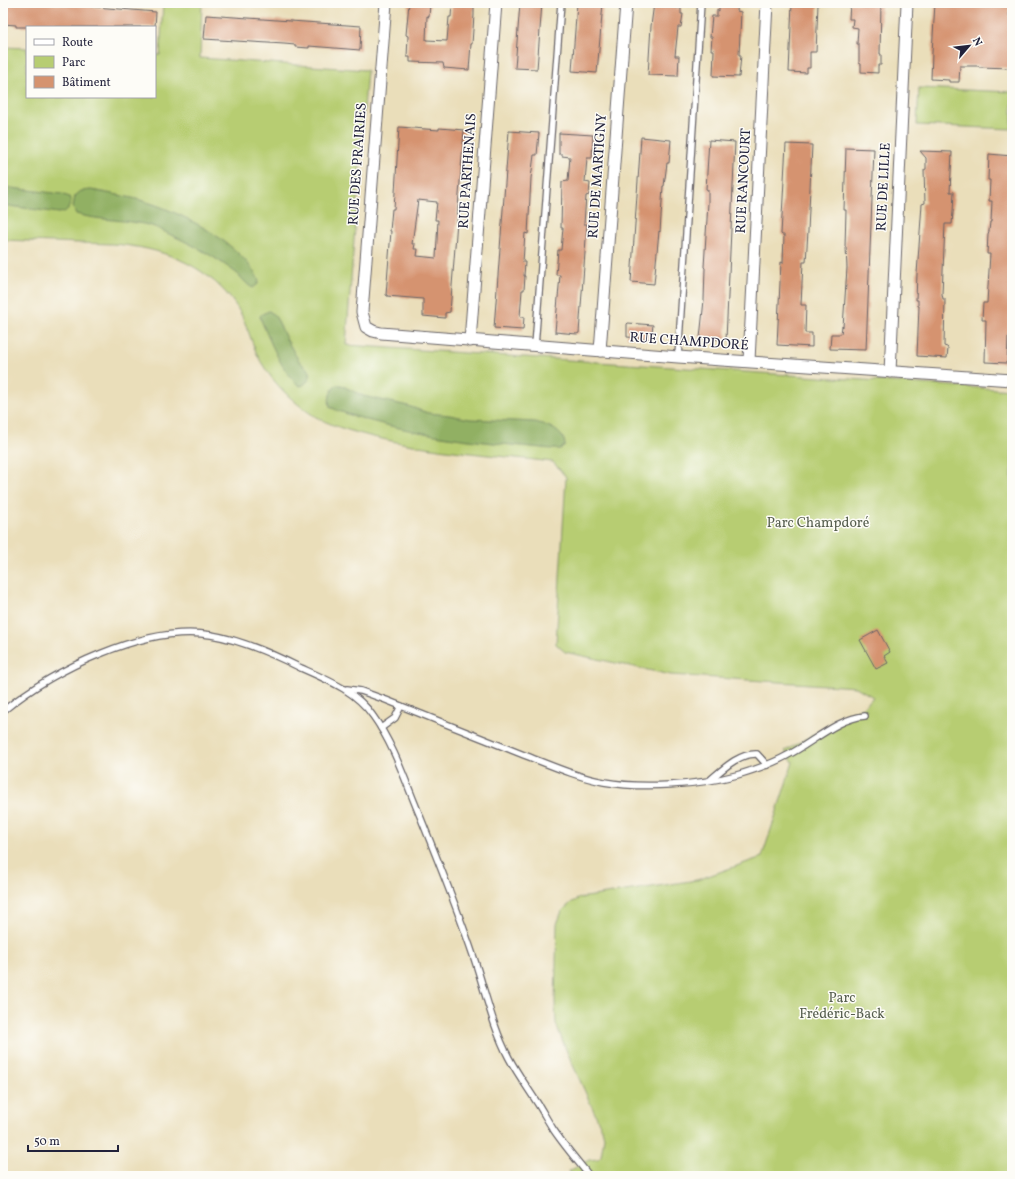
<svg xmlns="http://www.w3.org/2000/svg" width="1015" height="1179" font-family="Vollkorn,serif">
	<style>
		.green { fill: #b7cd72; stroke: #6c7856 }
		.forest { fill: #91b064; stroke: #5a6950 }
		.building { fill: #d5936f; fill-rule: evenodd }
		.lines { fill: none; stroke-linecap: round; stroke-linejoin: round }
		.service-casing { stroke: #686467; stroke-width: 8 }
		.minor-casing { stroke: #686467; stroke-width: 13 }
		.service { stroke: #fff; stroke-width: 5.5 }
		.minor { stroke: #fff; stroke-width: 11 }
		.labels { text-anchor: middle; dominant-baseline: central; stroke-width: 3; stroke-linejoin: round; paint-order: stroke }
		.street-label { font-size: 14px; fill: #22223b; stroke: #fdfcf7 }
		.park-label { font-size: 14px; fill: #565e4e; stroke: #fdfcf7 }
	</style>
	<rect width="100%" height="100%" fill="#fdfcf7"/>
	<filter id="ink" filterUnits="userSpaceOnUse"><feTurbulence type="fractalNoise" baseFrequency=".025" numOctaves="2"/><feDisplacementMap in="SourceGraphic" scale="8" xChannelSelector="R" yChannelSelector="G"/><feConvolveMatrix kernelMatrix="1 2 1 2 8 2 1 2 1" color-interpolation-filters="sRGB"/></filter>
	<filter id="wash" filterUnits="userSpaceOnUse"><feTurbulence type="fractalNoise" baseFrequency=".012" numOctaves="4" result="noise"/><feDisplacementMap in="SourceGraphic" scale="16" xChannelSelector="R" yChannelSelector="G"/><feGaussianBlur stdDeviation="0.9" result="paint"/><feColorMatrix in="noise" values="0 0 0 0 0 0 0 0 0 0 0 0 0 0 0 0 0 1.4 0 .05"/><feComposite in="paint" operator="in"/></filter>
	<g filter="url(#wash)">
		<rect width="100%" height="100%" fill="#eadeba"/>
		<g class="green">
			<path d="M163,3h39l-2,55 167,12 -21,275 666,45v786h-440l-3,-5 20,-11 9,-1 3,-3 3,-19 -2,-8 -35,-77 -11,-28 -1,-23 2,-77 5,-13 10,-9 8,-4 117,-18 65,-23 31,-95 -8,-11 81,-46 7,-8 -17,-10 -185,-12 -106,-23 -9,-8 10,-167 -13,-15c-60,-7 -121,-11 -180,-25 -22,-6 -43,-11 -62,-23 -22,-15 -44,-37 -55,-62 -5,-12 -9,-26 -15,-38 -23,-41 -66,-62 -110,-68 -17,-3 -35,-2 -51,-3 -26,-1 -51,-2 -77,-3v-193l24,1v49h128v-42h5z"/>
			<path d="M919,88l93,4v37l-95,-4z"/>
		</g>
		<g class="forest">
			<path d="M3,187l59,7 7,3 2,3c-2,8 -3,12 -12,13l-56,-8z"/>
			<path d="M91,190c21,4 42,7 62,14 35,12 91,42 106,77l-1,3 -5,4c-8,-4 -11,-11 -18,-16 -20,-15 -41,-27 -64,-37 -6,-3 -13,-7 -19,-9 -25,-7 -52,-5 -76,-12l-3,-7 2,-11 6,-5z"/>
			<path d="M269,311c10,5 13,22 19,31 5,8 9,18 16,24 2,2 5,3 6,6 2,6 -4,12 -9,14 -16,-6 -33,-50 -40,-66l-1,-4 2,-2z"/>
			<path d="M337,385h4l22,11 45,10 20,7 21,2 21,4 65,3c12,3 30,9 30,24l-5,3h-8c-62,-6 -125,-12 -185,-29 -12,-4 -26,-7 -37,-13 -2,-8 0,-17 7,-22z"/>
		</g>
		<g id="blocks">
			<g class="building">
				<path d="M3,3h44l109,9 -1,15h-139v-2l-13,-1z"/>
				<path d="M409,3h21l-1,14 -2,-1 -1,24 21,1 2,-24h2l1,-14h22v12l-2,29h-1l-2,26 -25,-2 -1,-5 -33,-1v-5h-3l1,-21 -2,-1z"/>
				<path d="M520,3h22l-5,66 -22,-1z"/>
				<path d="M577,3h26l-6,70 -25,-2z"/>
				<path d="M654,3h22v5h5v6h2l-2,13h-3l-3,29h4l-1,20 -30,-1 3,-49z"/>
				<path d="M719,3h19l-1,8 4,1 -2,43h2l-2,22 -26,-1 1,-26h-3l1,-13h-2l2,-21h5v-6l2,1z"/>
				<path d="M792,3l26,1 -2,48h-6v16h-3v5l-18,-1z"/>
				<path d="M850,3h31l-1,51h1v11h-3v8l-17,-1v-8l-2,-1v-19h-2l1,-16 -6,-1 1,-8h-4z"/>
				<path d="M935,3h75l-1,13h3v52l-33,-1v-1h-19l-1,16h-10v-2l-18,-1 1,-26z"/>
				<path d="M206,15l155,11 -1,24 -51,-4v2l-14,-1v-2l-11,-1 -80,-5z"/>
				<path d="M399,127l40,3v-2l25,2 -14,182 -5,1v5l-22,-2v-17l-36,-3v-1h-1l5,-64h-1l2,-22h2zM418,200l19,2 -2,18h3l-2,38 -19,-2 1,-7h-4l1,-5h-3z"/>
				<path d="M509,131l30,2 -2,22h-3l-3,23 -3,56 -3,-1 -2,29h2l-1,14h1l-1,14h-2l-2,27h4l-1,13 -29,-2z"/>
				<path d="M559,133l34,2 -1,23h-5l-2,24 5,1 -1,12 -3,1 -2,28h3l-1,15 -7,94 -2,1 -22,-2 5,-57h-4l2,-25h3l2,-22h-2l1,-46 6,-1 2,-24 -8,-1v-2h-3z"/>
				<path d="M641,137l30,3 -2,23h-2l-3,23h-1l-3,46 -1,-1 -5,53 -23,-2z"/>
				<path d="M709,140l26,2 -9,198 -26,-2 4,-38 1,-32 -1,-1 4,-64v-13l-2,-1z"/>
				<path d="M786,144l26,1 -4,86 -2,31h-3l-2,43h5l-1,28h7v14l-35,-2 4,-83 2,1 1,-28h-2l-1,-1z"/>
				<path d="M846,148l28,1 -8,201 -36,-1 1,-15h10l1,-8 1,1 4,-59 -1,-21h-1l1,-37h-2z"/>
				<path d="M920,151l32,1 -2,40h4l-1,20 -1,12h-7l-3,70 1,5h2l-1,47 3,1 1,1 -1,10 -30,-2 2,-50h-1v-6h-2l1,-26 5,-70 3,-1 -1,-33 2,-1v-11z"/>
				<path d="M989,154l23,2v161l-1,20h-3l-1,26 -22,-1 1,-42h-4l1,-17h4l3,-49h-3l1,-20 1,-3 1,-9h1l1,-21h-3l1,-21h-2z"/>
				<path d="M628,323l25,2 -2,14 -24,-2v-13z"/>
				<path d="M878,630l12,22 -6,4 4,7 -12,6 -16,-29z"/>
			</g>
		</g>
	</g>
	<g filter="url(#ink)">
		<use href="#blocks" fill-opacity="0" stroke="#686467" stroke-width="1"/>
		<g class="lines">
			<g class="service-casing">
				<g id="service">
					<path d="M535,346l26,-343"/>
					<path d="M678,357l23,-354"/>
					<path d="M347,689l14,2 25,9c46,18 92,37 138,55 26,10 53,22 80,27 38,7 96,3 133,-7 17,-5 35,-11 51,-20 24,-12 50,-37 77,-39"/>
					<path d="M3,711c50,-41 142,-87 208,-76 31,5 62,19 90,33 27,12 55,23 72,48 21,29 33,67 47,100 19,47 38,94 54,142 11,33 19,70 35,100 8,15 18,29 27,43 6,9 11,19 17,28 10,15 22,29 34,44"/>
					<path d="M381,728l14,-10 6,-12"/>
					<path d="M710,780c13,-11 29,-27 47,-26l10,11"/>
				</g>
			</g>
			<g class="minor-casing">
				<g id="minor">
					<path d="M386,3l-24,309 4,15 7,4 8,2 297,24 334,23"/>
					<path d="M470,341l26,-338"/>
					<path d="M600,351l26,-348"/>
					<path d="M749,361l18,-358"/>
					<path d="M890,372l17,-369"/>
				</g>
			</g>
			<use href="#service" class="service"/>
			<use href="#minor" class="minor"/>
		</g>
	</g>
	<g class="labels">
		<g class="street-label">
			<text transform="translate(358 164) rotate(-86)">RUE DES PRAIRIES</text>
			<text transform="translate(468 171) rotate(-86)">RUE PARTHENAIS</text>
			<text transform="translate(598 176) rotate(-86)">RUE DE MARTIGNY</text>
			<text transform="translate(744 181) rotate(-87)">RUE RANCOURT</text>
			<text transform="translate(884 187) rotate(-87)">RUE DE LILLE</text>
			<text transform="translate(689 342) rotate(4)">RUE CHAMPDORÉ</text>
		</g>
		<g class="park-label">
			<text x="818" y="523">Parc Champdoré</text>
			<text x="842" y="998">Parc<tspan x="842" dy="16">Frédéric-Back</tspan></text>
		</g>
	</g>
	<rect width="1015" height="1179" fill="none" stroke="#fdfcf7" stroke-width="16"/>
	<rect x="26" y="26" width="130" height="72" fill="#fdfcf7" stroke="#a5a5ac"/>
	<rect x="34" y="39" width="20" height="6" fill="#ffffff" stroke="#a5a5ac"/>
	<text x="62" y="46" font-size="12" fill="#22223b">Route</text>
	<rect x="34" y="56" width="20" height="12" fill="#b7cd72" stroke="#a5a5ac"/>
	<text x="62" y="66" font-size="12" fill="#22223b">Parc</text>
	<rect x="34" y="76" width="20" height="12" fill="#d5936f" stroke="#a5a5ac"/>
	<text x="62" y="86" font-size="12" fill="#22223b">Bâtiment</text>
	<g transform="translate(969 46) rotate(62)" stroke="#fdfcf7" stroke-width="3" paint-order="stroke">
	<path d="M0-3L7 15L0 10L-7 15Z" fill="#22223b"/>
	<text y="-6" font-size="11" font-weight="bold" text-anchor="middle" fill="#22223b">N</text>
	</g>
	<path d="M28 1145v6h90v-6" fill="none" stroke="#22223b" stroke-width="2"/>
	<text x="34" y="1145" font-size="12" fill="#22223b" stroke="#fdfcf7" stroke-width="3" paint-order="stroke">50 m</text>
</svg>
